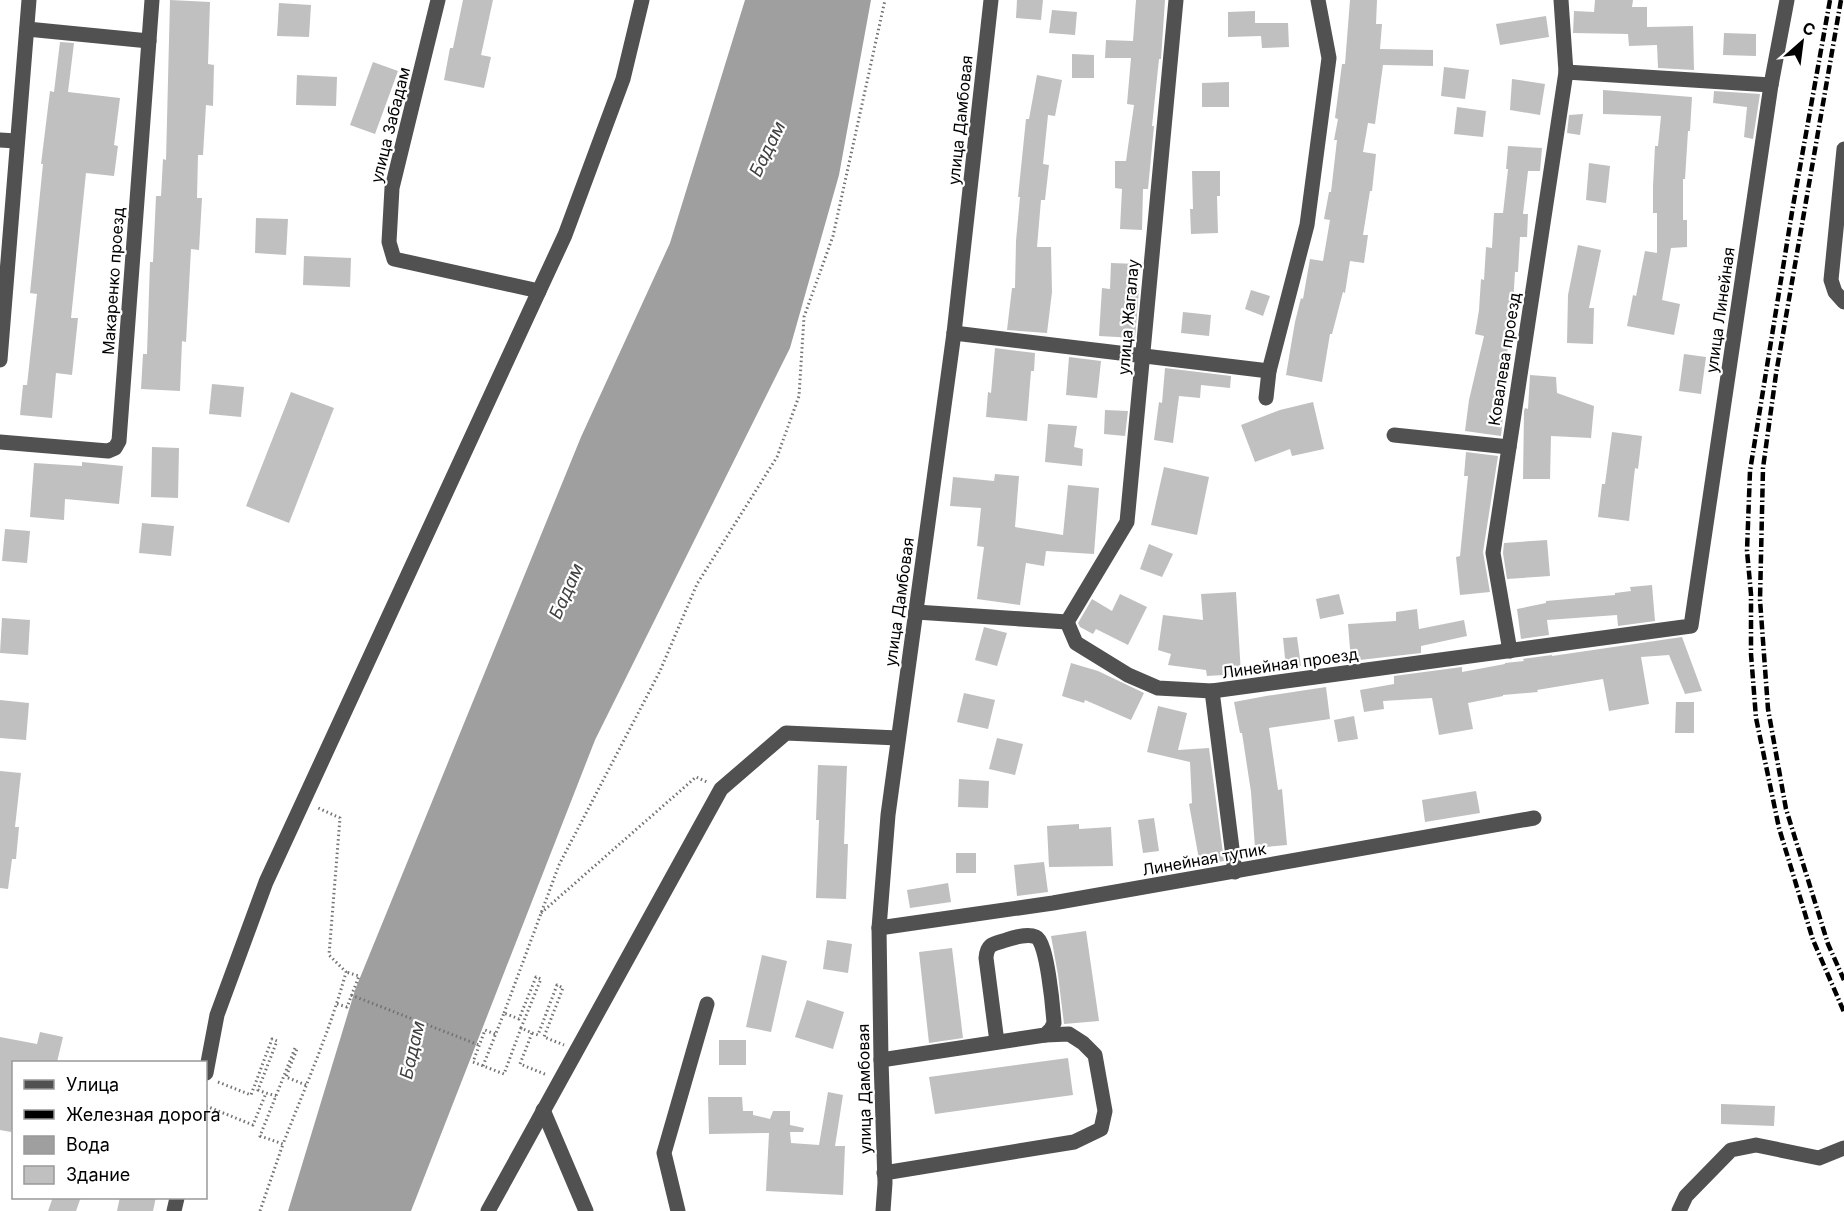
<svg xmlns="http://www.w3.org/2000/svg" width="1844" height="1211" font-family="Inter,sans-serif">
	<style>
		.water { fill: #9f9f9f }
		.building { fill: #c0c0c0 }
		.lines { fill: none; stroke-linecap: round; stroke-linejoin: round }
		.path { stroke: #737373; stroke-width: 3; stroke-dasharray: 1.5 3; stroke-linecap: butt }
		.minor { stroke: #515151; stroke-width: 15 }
		.rail { stroke: #000; stroke-width: 4.5; stroke-dasharray: 9 3 1.5 3; stroke-linecap: butt }
		.labels { text-anchor: middle; dominant-baseline: central; stroke-width: 4.5; stroke-linejoin: round; paint-order: stroke }
		.street-label { font-size: 16px; fill: #000; stroke: #fff }
		.water-label { font-size: 18px; font-style: italic; fill: #404040; stroke: #fff }
	</style>
	<rect width="100%" height="100%" fill="#fff"/>
	<path class="water" d="M745,0h126l-32,175 -49,173 -195,392 -184,471h-123l67,-221 226,-553 89,-194z"/>
	<g class="building">
		<path d="M170,0l40,2 -2,62 6,1 -1,41 -7,-1 -3,50h-5l-1,43h5l-3,52 -8,-1 -5,93 -4,-1 -2,50 -39,-2 2,-35h4l3,-92h3l3,-66h5l2,-37 3,1z"/>
		<path d="M463,0h30l-12,55 10,2 -7,31 -40,-8 6,-32h3z"/>
		<path d="M1017,0h26l-2,20 -25,-2z"/>
		<path d="M1136,0h29l-4,59h-2l-7,67h2l-6,63h-5l-1,41 -22,-1 2,-40 -7,-1v-27h11l8,-56 -7,-1 4,-46h-26l1,-18 27,1z"/>
		<path d="M1350,0h27l-1,24h6l-2,25 53,1v16l-50,-1 -8,59 -7,-1 -5,29 13,2 -4,37h-2l-7,44h5l-4,28 -14,-2 -5,32 -2,-1 -11,42h-2l-8,48 -36,-7 9,-53 6,-24 2,1 7,-40 13,2 7,-41 -6,-1 5,-27h2l6,-52h-3l4,-21 -3,-1 7,-54h3z"/>
		<path d="M1595,0h38l-1,7h15v20l46,-1 1,44 -36,-2 -1,-23 -28,1 -1,-12 -55,-1 1,-22 20,1z"/>
		<path d="M279,3l32,2 -2,32 -32,-1z"/>
		<path d="M1052,10l25,2 -2,23 -26,-2z"/>
		<path d="M1255,11v12h33l1,24 -27,1 -1,-12 -33,1v-25z"/>
		<path d="M1546,16l3,21 -49,8 -4,-21z"/>
		<path d="M1724,33l32,1v22l-33,-1z"/>
		<path d="M60,42l14,1 -6,49 52,6 -6,47 4,1 -4,30 -28,-3 -15,145h7l-6,57 -16,-2 -4,45 -32,-3 3,-30h4l10,-91 -7,-1 13,-129h-2l9,-73 4,1z"/>
		<path d="M1072,54l22,1v23h-22z"/>
		<path d="M373,62l25,9 -23,63 -25,-9z"/>
		<path d="M1444,67l25,3 -4,29 -24,-3z"/>
		<path d="M297,75l40,2 -1,29 -40,-1z"/>
		<path d="M1037,75l25,5 -7,36 -7,-1 -5,49 6,1 -4,35h-4l-4,47h14l1,45 -5,41 -40,-3 5,-42h3l1,-47 4,-44h-2l8,-78h3z"/>
		<path d="M1512,79l33,5 -5,31 -30,-5z"/>
		<path d="M1229,82v25h-27v-24z"/>
		<path d="M1603,90l89,7 -2,34h-2l-3,48h-2v41h4v27l-16,1 -9,52 18,4 -6,31 -47,-9 6,-31 3,1 9,-45 12,2v-40h-4v-27l2,-40h3l3,-30 -58,-2z"/>
		<path d="M1714,91l46,3 -7,45 -9,-2 3,-30 -34,-4z"/>
		<path d="M1457,107l29,4 -3,26 -29,-3z"/>
		<path d="M1583,114l-3,21 -13,-2 2,-18z"/>
		<path d="M1508,146l34,2 -2,23h-12l-5,43h5l-1,23h-7l-2,35h-3l-2,32h-3l-5,43 3,1 -12,56 8,1 -3,31 -36,-5 4,-31 15,-64 -9,-2 4,-24 2,-31 3,1 2,-33 6,1 2,-35h9l5,-44h-2z"/>
		<path d="M1589,163l21,3 -4,37 -20,-3z"/>
		<path d="M1192,171h28v25h-3l1,37 -27,1 -1,-25h3z"/>
		<path d="M256,218l32,1 -2,36 -31,-2z"/>
		<path d="M1578,245l23,5 -12,58h5l-1,36 -26,-1 1,-48z"/>
		<path d="M304,256l47,2 -1,29 -47,-2z"/>
		<path d="M1111,263l27,1 -2,26h3l-4,48 -36,-2 3,-48 8,1z"/>
		<path d="M1251,290l19,6 -7,20 -18,-7z"/>
		<path d="M1183,312l28,3 -2,21 -28,-3z"/>
		<path d="M995,348l40,5 -1,18h-3l-4,50 -41,-4 2,-25 3,1z"/>
		<path d="M1684,354l22,3 -5,37 -22,-3z"/>
		<path d="M1069,357l32,4 -4,37 -31,-3z"/>
		<path d="M1165,368l66,8 -1,12 -29,-3 -1,13 -21,-2 -6,47 -19,-3 5,-38 3,1z"/>
		<path d="M1530,375l26,2 1,16 37,13 -3,32 -40,-2 -1,43h-27l1,-68 1,-3 3,1z"/>
		<path d="M212,384l32,3 -3,30 -32,-3z"/>
		<path d="M291,392l43,16 -45,115 -43,-17z"/>
		<path d="M1313,402l11,47 -32,7 -2,-7 -35,13 -14,-37 39,-15z"/>
		<path d="M1105,410l23,1 -3,25 -21,-2z"/>
		<path d="M1048,424l29,2 -3,21 9,2 -1,17 -37,-4z"/>
		<path d="M1612,432l30,4 -4,33 -3,-1 -6,53 -31,-4 4,-33h3z"/>
		<path d="M152,447l27,1 -1,50 -27,-1z"/>
		<path d="M1466,452l32,4 -15,96 7,40 -30,3 -4,-38 4,-1 8,-80h-4z"/>
		<path d="M82,462l41,4 -4,38 -54,-5 -1,21 -34,-3 4,-54 48,3z"/>
		<path d="M1164,467l45,10 -12,58 -46,-10z"/>
		<path d="M995,474l24,2 -4,51 48,8 5,-50 31,3 -5,66 -48,-3 -2,15 -18,-3 -6,42 -43,-6 7,-52 -7,-1 4,-38 -31,-2 3,-29 41,4z"/>
		<path d="M142,523l32,3 -3,30 -32,-3z"/>
		<path d="M5,529l25,2 -3,32 -25,-2z"/>
		<path d="M1547,540l3,36 -43,3 -4,-26 1,-10z"/>
		<path d="M1149,544l24,10 -11,23 -22,-8z"/>
		<path d="M1652,585l3,36 -37,5 -1,-11 -70,5 2,15 -28,4 -4,-30 29,-6v-2l69,-6v-2l16,-2 -1,-4z"/>
		<path d="M1236,592l5,82 -34,2 -1,-6 -38,-5 3,-11 -13,-4 5,-35 40,5 -2,-26z"/>
		<path d="M1120,594l27,13 -19,38 -32,-16 -3,5 -13,-7 -2,-4 14,-24 20,12z"/>
		<path d="M1339,594l5,20 -24,5 -4,-20z"/>
		<path d="M1417,609l2,20 45,-9 3,16 -46,10v7l-70,8 -3,-37 48,-3v-9z"/>
		<path d="M2,618l28,2 -2,35 -28,-2z"/>
		<path d="M984,627l23,6 -10,33 -22,-6z"/>
		<path d="M1297,637l4,29 -15,2 -3,-30z"/>
		<path d="M1682,637l20,54 -17,3 -16,-39 -28,2 8,47 -40,7 -6,-32 -66,11 1,2 -35,3v1l-35,7 5,26 -34,6 -7,-37 -49,3 1,8 -20,3 -4,-22 34,-6v-8l68,-9v5l43,-8v-1l19,-2 -1,-2 29,-4v1z"/>
		<path d="M1071,663l27,8 46,22 -13,27 -46,-20 -1,3 -22,-7z"/>
		<path d="M1326,687l4,32 -61,9 9,62 4,-1 5,56 -32,3 -4,-56 -9,-59h-2l-6,-31 32,-6z"/>
		<path d="M964,693l31,7 -7,29 -31,-7z"/>
		<path d="M0,700l29,3 -3,37 -26,-2z"/>
		<path d="M1676,702h18v31h-19z"/>
		<path d="M1158,706l29,7 -9,37 31,-2 15,113 -24,4 -11,-61 3,-1 -2,-41 -43,-10z"/>
		<path d="M1354,716l4,23 -20,3 -4,-22z"/>
		<path d="M997,738l26,6 -8,31 -26,-6z"/>
		<path d="M818,765l29,1 -3,78h4l-2,55 -30,-1 3,-78h-3z"/>
		<path d="M0,771l21,2 -6,54h4l-3,32h-4l-4,30 -8,-1z"/>
		<path d="M959,779l30,2 -1,27 -30,-1z"/>
		<path d="M1476,791l4,22 -55,9 -3,-22z"/>
		<path d="M1154,818l5,33 -16,2 -5,-33z"/>
		<path d="M1079,824v5l32,-2 2,39 -64,1 -2,-41z"/>
		<rect x="956" y="853" width="20" height="20"/>
		<path d="M1044,862l4,30 -31,4 -3,-31z"/>
		<path d="M948,883l3,19 -41,6 -3,-18z"/>
		<path d="M1086,931l13,90 -35,3 -6,-49 -7,-39z"/>
		<path d="M827,940l25,4 -4,29 -25,-4z"/>
		<path d="M952,948l11,90 -34,5 -10,-91z"/>
		<path d="M762,955l25,6 -16,71 -25,-5z"/>
		<path d="M807,1000l37,12 -11,37 -38,-12z"/>
		<path d="M40,1032l23,5 -6,25h-43v60l-3,10 -11,-2v-93l37,7z"/>
		<rect x="719" y="1040" width="27" height="25"/>
		<path d="M1068,1058l5,37 -138,19 -6,-37z"/>
		<path d="M828,1092l15,3 -8,51h10l-2,49 -77,-4 3,-58 -60,1 -1,-37h34l1,14h10v4l17,4 3,-8h17v14l14,3 -1,4h-13l1,11 28,2z"/>
		<path d="M1721,1104l54,2 -1,20 -53,-2z"/>
		<path d="M53,1197h28l-5,14h-28z"/>
		<path d="M120,1197h36l-3,14h-36z"/>
	</g>
	<g class="lines">
		<g class="path">
			<path d="M541,913l155,-136 11,5"/>
			<path d="M351,995l128,50"/>
			<path d="M337,1004l10,3 12,-31 -13,-4"/>
			<path d="M504,1013l55,-148 101,-194 37,-87 80,-127 22,-61 5,-79 29,-81 52,-236"/>
			<path d="M532,1033l6,2 19,-50 6,3 -19,49 20,8"/>
			<path d="M495,1034l-10,-4 -12,32 31,12 17,-46 11,5 -12,31 27,11"/>
			<path d="M483,1066l21,-53 15,6 17,-42 5,2 -20,49"/>
			<path d="M218,1082l33,13 21,-56 5,2 -19,49 8,3"/>
			<path d="M306,1085l-20,-8 11,-28 -2,-1 -35,88 23,8c22,-57 47,-113 63,-172l-17,-17 11,-137 -24,-11"/>
			<path d="M206,1106l47,19 13,-32 10,3"/>
			<path d="M260,1211l23,-67"/>
		</g>
		<g class="minor">
			<path d="M438,0l-46,188 -3,54 5,17 145,32 26,-56 58,-156 19,-79"/>
			<path d="M27,29l122,12"/>
			<path d="M1566,72l205,13"/>
			<path d="M0,140l16,1"/>
			<path d="M1844,149l-13,131 4,12 9,10"/>
			<path d="M954,333l315,38"/>
			<path d="M0,360l29,-360"/>
			<path d="M1266,398l3,-27 38,-146 22,-167 -11,-58"/>
			<path d="M1394,435l115,12"/>
			<path d="M0,442l108,9 7,-3 4,-7 33,-441"/>
			<path d="M916,612l151,10 9,21 52,32 30,13 54,3 479,-65 80,-541 16,-85"/>
			<path d="M1067,622l60,-100 49,-522"/>
			<path d="M1510,651l-17,-98 73,-481 -5,-72"/>
			<path d="M1212,691l23,181"/>
			<path d="M879,928l174,-25 481,-85"/>
			<path d="M881,1060l164,-25 6,-6 3,-6c-1,-14 -7,-82 -18,-86 -9,-4 -24,1 -33,4 -11,3 -16,4 -17,17l11,84"/>
			<path d="M206,1073l11,-58 49,-133 273,-591"/>
			<path d="M543,1110l43,101"/>
			<path d="M884,1173l190,-31 27,-13 4,-18 -10,-56 -12,-12 -14,-9 -24,1"/>
			<path d="M174,1211l3,-13"/>
			<path d="M488,1211l233,-422 65,-56 112,5"/>
			<path d="M678,1211l-14,-58 43,-149"/>
			<path d="M883,1211l2,-28 -4,-123 -2,-132 9,-113 66,-482 37,-333"/>
			<path d="M1679,1211l7,-15 45,-46 25,-5 63,13 25,-10"/>
		</g>
		<g class="rail">
			<path d="M1830,0l-37,206 -43,265 -3,80 4,43v60l5,64 23,110 34,112 31,72"/>
			<path d="M1841,0l-65,374 -13,94 -3,132 8,109 18,100 42,135 16,36"/>
		</g>
	</g>
	<g class="labels">
		<g class="street-label">
			<text transform="translate(960 120) rotate(-84)">улица Дамбовая</text>
			<text transform="translate(390 125) rotate(-76)">улица Забадам</text>
			<text transform="translate(113 281) rotate(-86)">Макаренко проезд</text>
			<text transform="translate(1720 310) rotate(-82)">улица Линейная</text>
			<text transform="translate(1128 317) rotate(-85)">улица Жагалау</text>
			<text transform="translate(1504 359) rotate(-81)">Ковалева проезд</text>
			<text transform="translate(899 602) rotate(-82)">улица Дамбовая</text>
			<text transform="translate(1290 663) rotate(-8)">Линейная проезд</text>
			<text transform="translate(1204 859) rotate(-10)">Линейная тупик</text>
			<text transform="translate(864 1089) rotate(-91)">улица Дамбовая</text>
		</g>
		<g class="water-label">
			<text transform="translate(767 149) rotate(-64)">Бадам</text>
			<text transform="translate(566 591) rotate(-66)">Бадам</text>
			<text transform="translate(412 1050) rotate(-77)">Бадам</text>
		</g>
	</g>
	<rect x="12" y="1061" width="195" height="138" fill="#ffffff" stroke="#999999" stroke-width="1.5"/>
	<rect x="24" y="1080" width="30" height="9" fill="#515151" stroke="#999999" stroke-width="1.5"/>
	<text x="66" y="1091" font-size="18" fill="#000000">Улица</text>
	<rect x="24" y="1110" width="30" height="9" fill="#000000" stroke="#999999" stroke-width="1.5"/>
	<text x="66" y="1121" font-size="18" fill="#000000">Железная дорога</text>
	<rect x="24" y="1136" width="30" height="18" fill="#9f9f9f" stroke="#999999" stroke-width="1.5"/>
	<text x="66" y="1151" font-size="18" fill="#000000">Вода</text>
	<rect x="24" y="1166" width="30" height="18" fill="#c0c0c0" stroke="#999999" stroke-width="1.5"/>
	<text x="66" y="1181" font-size="18" fill="#000000">Здание</text>
	<g transform="translate(1802 42) rotate(28)" stroke="#ffffff" stroke-width="4.5" paint-order="stroke">
	<path d="M0-4.5L10 22L0 15L-10 22Z" fill="#000000"/>
	<text y="-9" font-size="16" font-weight="bold" text-anchor="middle" fill="#000000">С</text>
	</g>
</svg>
